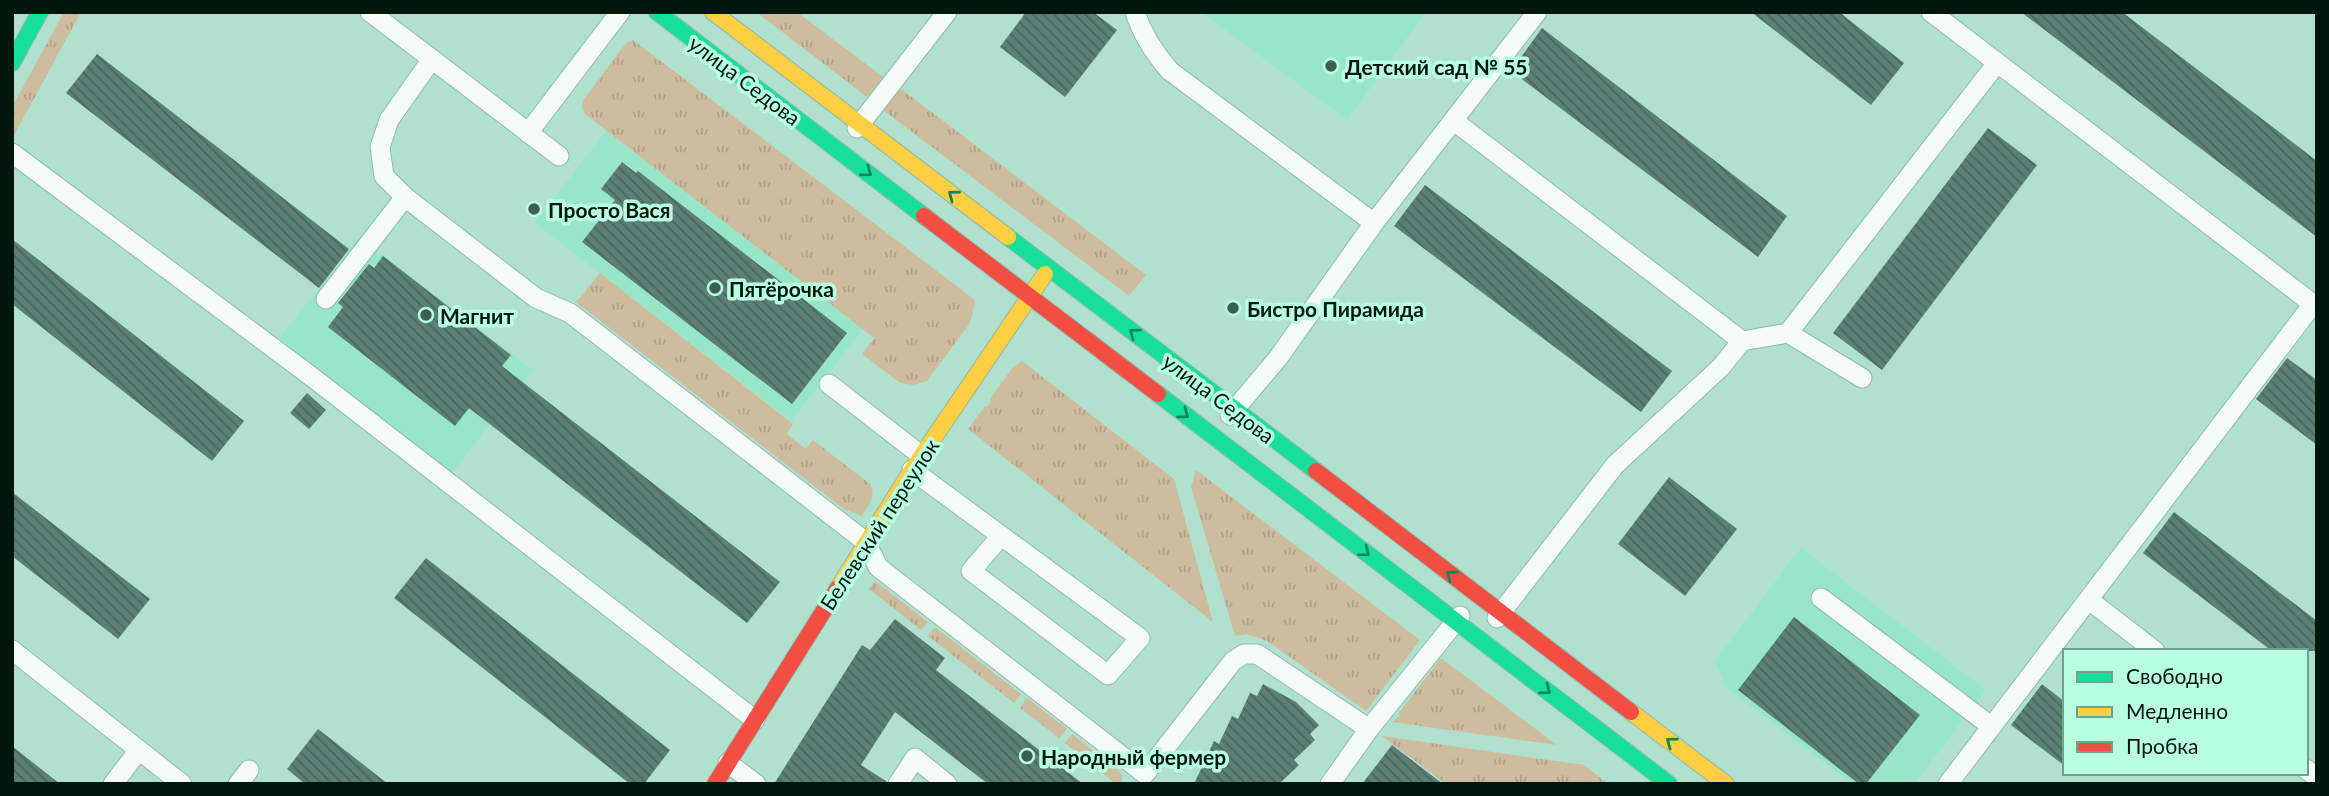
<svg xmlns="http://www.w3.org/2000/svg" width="2329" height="796" font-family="Lato,sans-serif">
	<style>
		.built { fill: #98e6c8 }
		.grass { fill: url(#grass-tufts) }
		.building { fill: url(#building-back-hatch) }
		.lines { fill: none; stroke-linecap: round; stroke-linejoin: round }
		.lane-casing { stroke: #92b9aa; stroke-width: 21 }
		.fast-casing { stroke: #92b9aa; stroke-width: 18 }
		.slow-casing { stroke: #92b9aa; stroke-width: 18 }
		.jam-casing { stroke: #92b9aa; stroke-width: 18 }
		.lane { stroke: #f3faf8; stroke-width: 19 }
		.fast { stroke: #16e098; stroke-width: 16 }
		.slow { stroke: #ffcf43; stroke-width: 16 }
		.jam { stroke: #f24e42; stroke-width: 16 }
		.oneway { stroke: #0c865a }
		.poi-dot { fill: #3e5e51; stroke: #b8ffe2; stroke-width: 2.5 }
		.labels { text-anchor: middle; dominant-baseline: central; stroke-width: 7; stroke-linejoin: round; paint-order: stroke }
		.poi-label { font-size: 21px; font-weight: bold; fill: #00170e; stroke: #b8ffe2; text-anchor: start }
		.street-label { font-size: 21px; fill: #00170e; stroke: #b8ffe2 }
	</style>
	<defs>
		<pattern id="grass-tufts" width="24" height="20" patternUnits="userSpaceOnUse" patternTransform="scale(1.75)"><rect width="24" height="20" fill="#cebc9f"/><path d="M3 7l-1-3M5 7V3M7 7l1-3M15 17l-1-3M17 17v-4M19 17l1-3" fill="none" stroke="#afa188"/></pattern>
		<pattern id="building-back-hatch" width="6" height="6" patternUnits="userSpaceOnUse" patternTransform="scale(1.75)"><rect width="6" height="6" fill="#5c7f76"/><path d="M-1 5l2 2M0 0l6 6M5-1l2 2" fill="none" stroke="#4a675f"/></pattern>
	</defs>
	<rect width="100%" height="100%" fill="#b0e1ce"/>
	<g class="built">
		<path d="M1201,12h225l-79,108z"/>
		<path d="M606,131l257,198 -72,92 -256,-198z"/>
		<path d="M359,237l174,133 -82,104 -172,-135z"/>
		<path d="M1801,548l185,142 -72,94h-62l-126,-97 -11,-26z"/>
	</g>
	<g class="grass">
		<path d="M64,12h17l-69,127v-32z"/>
		<path d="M756,12h41l86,65 -16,20z"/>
		<path d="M633,40l342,260 -3,17 -4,9 -41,55 -14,4 -13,-2 -38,-29 12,-16 -289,-224 -3,-7v-5l44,-59z"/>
		<path d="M900,88l246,187 -17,21 -246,-186z"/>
		<path d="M600,273l193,151 -6,10 19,15 7,-9 57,44c7,13 -2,21 -8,32l-18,-7 -268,-207z"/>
		<path d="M1022,361l152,118 39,143 -245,-193 17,-23 2,1 4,-6 -1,-2 23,-32z"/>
		<path d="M1196,470l224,170 -54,71 -99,-70 -21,-7 -11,2 -44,-149z"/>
		<path d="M875,581l53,41 -7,8 -52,-41z"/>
		<path d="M935,627l86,67 -7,9 -86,-67z"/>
		<path d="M1441,658l116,87 -165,-23 8,-6 -2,-2z"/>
		<path d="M1027,698l40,31 -8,9 -39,-30z"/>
		<path d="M1072,734l47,37 3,5 -1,8h-5l-51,-41z"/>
		<path d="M1382,736l202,29 24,19h-162z"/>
	</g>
	<g class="building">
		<path d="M1026,12h67l24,18 -52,67 -65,-50z"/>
		<path d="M1751,12h88l65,51 -33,42z"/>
		<path d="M2021,12h101l195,149v76z"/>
		<path d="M1542,28l245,188 -29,41 -247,-186z"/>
		<path d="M97,54l252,195 -30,39 -253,-195z"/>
		<path d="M1988,128l49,37 -155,205 -49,-37z"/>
		<path d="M622,162l14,11 2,-2 209,162 -55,71 -210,-162 33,-42 -14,-11z"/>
		<path d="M1425,185l247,186 -31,41 -247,-186z"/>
		<path d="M12,239l232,182 -32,40 -200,-157z"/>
		<path d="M383,256l128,99 -9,11 278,216 -33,41 -278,-215 -14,18 -127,-99 15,-20 -5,-4 31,-39 5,4z"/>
		<path d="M2287,358l30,22v65l-61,-46z"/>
		<path d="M307,393l19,17 -17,19 -19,-16z"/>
		<path d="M1669,477l68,52 -52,67 -67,-52z"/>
		<path d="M12,492l138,107 -32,40 -106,-83z"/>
		<path d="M2174,512l143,109v30h-45l-129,-98z"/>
		<path d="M426,558l244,192 -26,34h-14l-236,-186z"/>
		<path d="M1794,617l126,98 -54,69h-7l-121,-94z"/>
		<path d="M895,619l50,39 -9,12 147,114h-95l-93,-72 -34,53 25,16v3h-112l88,-139 8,5z"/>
		<path d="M1263,684l33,18 23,23 -9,9 5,6 -21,20 5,5 -20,19h-85l20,-43 5,3 13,-28 6,3 12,-26 7,3z"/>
		<path d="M2042,684l23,18v64l-54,-41z"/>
		<path d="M318,729l70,55h-83l-18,-15z"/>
		<path d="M1392,745l51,39h-81z"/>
		<path d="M12,746l48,38h-48z"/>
	</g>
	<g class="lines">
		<g class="lane-casing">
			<g id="lane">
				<path d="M370,12l189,144"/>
				<path d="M1135,12c7,22 20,42 35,59l204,152"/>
				<path d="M1931,12l386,295"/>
				<path d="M432,59l-43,61 -9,27 4,29 21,21 131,101 34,15 296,229 12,25 267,207 88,-113 11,-7h13l112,75"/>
				<path d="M1454,121l288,220"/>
				<path d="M857,128l90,-116"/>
				<path d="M528,133l92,-121"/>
				<path d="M12,153l300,224 443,343"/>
				<path d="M326,299l79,-102"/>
				<path d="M1788,333l74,45"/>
				<path d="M829,384l93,72"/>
				<path d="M1230,415l48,-57 96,-135 163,-211"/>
				<path d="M912,470l228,168 -32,37 -137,-104 30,-35"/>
				<path d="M1821,598l170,128"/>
				<path d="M2089,600l66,51"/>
				<path d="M1497,618l118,-153 106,-98 21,-26 46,-8 209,-270"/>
				<path d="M12,650l170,134"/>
				<path d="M728,763l28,21"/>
				<path d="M2306,769l11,8"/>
				<path d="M113,784l26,-34"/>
				<path d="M238,784l11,-14"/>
				<path d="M898,784l17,-26 32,26"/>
				<path d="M1330,784l39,-55 91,-113"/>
				<path d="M1948,784l365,-480"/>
			</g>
		</g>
		<g class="fast-casing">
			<g id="fast">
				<path d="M657,12l267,204"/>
				<path d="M12,63l28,-51"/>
				<path d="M1008,237l308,234"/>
				<path d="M1158,394l511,390"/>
			</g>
		</g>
		<g class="slow-casing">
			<g id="slow">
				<path d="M713,12l295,225"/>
				<path d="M838,588l74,-118 133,-196"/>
				<path d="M1631,712l95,72"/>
			</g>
		</g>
		<g class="jam-casing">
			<g id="jam">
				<path d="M924,216l234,178"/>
				<path d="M1316,471l315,241"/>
				<path d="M715,784l123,-196"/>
			</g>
		</g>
		<use href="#lane" class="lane"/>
		<use href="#fast" class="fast"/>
		<use href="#slow" class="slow"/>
		<use href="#jam" class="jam"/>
	</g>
	<defs><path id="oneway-chevron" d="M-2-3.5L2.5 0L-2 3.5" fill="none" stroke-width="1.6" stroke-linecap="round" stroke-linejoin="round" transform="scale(1.75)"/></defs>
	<g class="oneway">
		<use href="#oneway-chevron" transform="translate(867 172) rotate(37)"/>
		<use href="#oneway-chevron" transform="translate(953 195) rotate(-143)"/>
		<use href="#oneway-chevron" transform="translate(1134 333) rotate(-143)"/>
		<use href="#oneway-chevron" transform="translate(1184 414) rotate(37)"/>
		<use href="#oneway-chevron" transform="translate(1365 552) rotate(37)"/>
		<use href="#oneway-chevron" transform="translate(1451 575) rotate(-143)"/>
		<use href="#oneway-chevron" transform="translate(1546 690) rotate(37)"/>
		<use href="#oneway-chevron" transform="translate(1671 742) rotate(-143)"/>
	</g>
	<g class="poi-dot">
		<circle cx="1331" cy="66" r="7"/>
		<circle cx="534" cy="209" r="7"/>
		<circle cx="715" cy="288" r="7"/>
		<circle cx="1233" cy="308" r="7"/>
		<circle cx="426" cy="315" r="7"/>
		<circle cx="1027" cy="756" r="7"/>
	</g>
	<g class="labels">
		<g class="poi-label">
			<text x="1345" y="66">Детский сад № 55</text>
			<text x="548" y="209">Просто Вася</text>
			<text x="729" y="288">Пятёрочка</text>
			<text x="1247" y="308">Бистро Пирамида</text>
			<text x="440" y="315">Магнит</text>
			<text x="1041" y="756">Народный фермер</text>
		</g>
		<g class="street-label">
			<text transform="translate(745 80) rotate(37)">улица Седова</text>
			<text transform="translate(1219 398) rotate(37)">улица Седова</text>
			<text transform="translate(879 524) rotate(-57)">Белевский переулок</text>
		</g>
	</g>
	<rect width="2329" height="796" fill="none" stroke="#00170e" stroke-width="28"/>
	<rect x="2063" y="649" width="245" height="126" fill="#b8ffe2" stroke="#6ea28d" stroke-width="2"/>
	<rect x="2077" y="672" width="35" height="10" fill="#16e098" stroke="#6ea28d" stroke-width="2"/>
	<text x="2126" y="684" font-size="21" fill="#00170e">Свободно</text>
	<rect x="2077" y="707" width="35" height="10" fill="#ffcf43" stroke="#6ea28d" stroke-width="2"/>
	<text x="2126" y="719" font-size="21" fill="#00170e">Медленно</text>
	<rect x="2077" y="742" width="35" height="10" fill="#f24e42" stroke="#6ea28d" stroke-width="2"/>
	<text x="2126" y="754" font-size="21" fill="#00170e">Пробка</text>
</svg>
